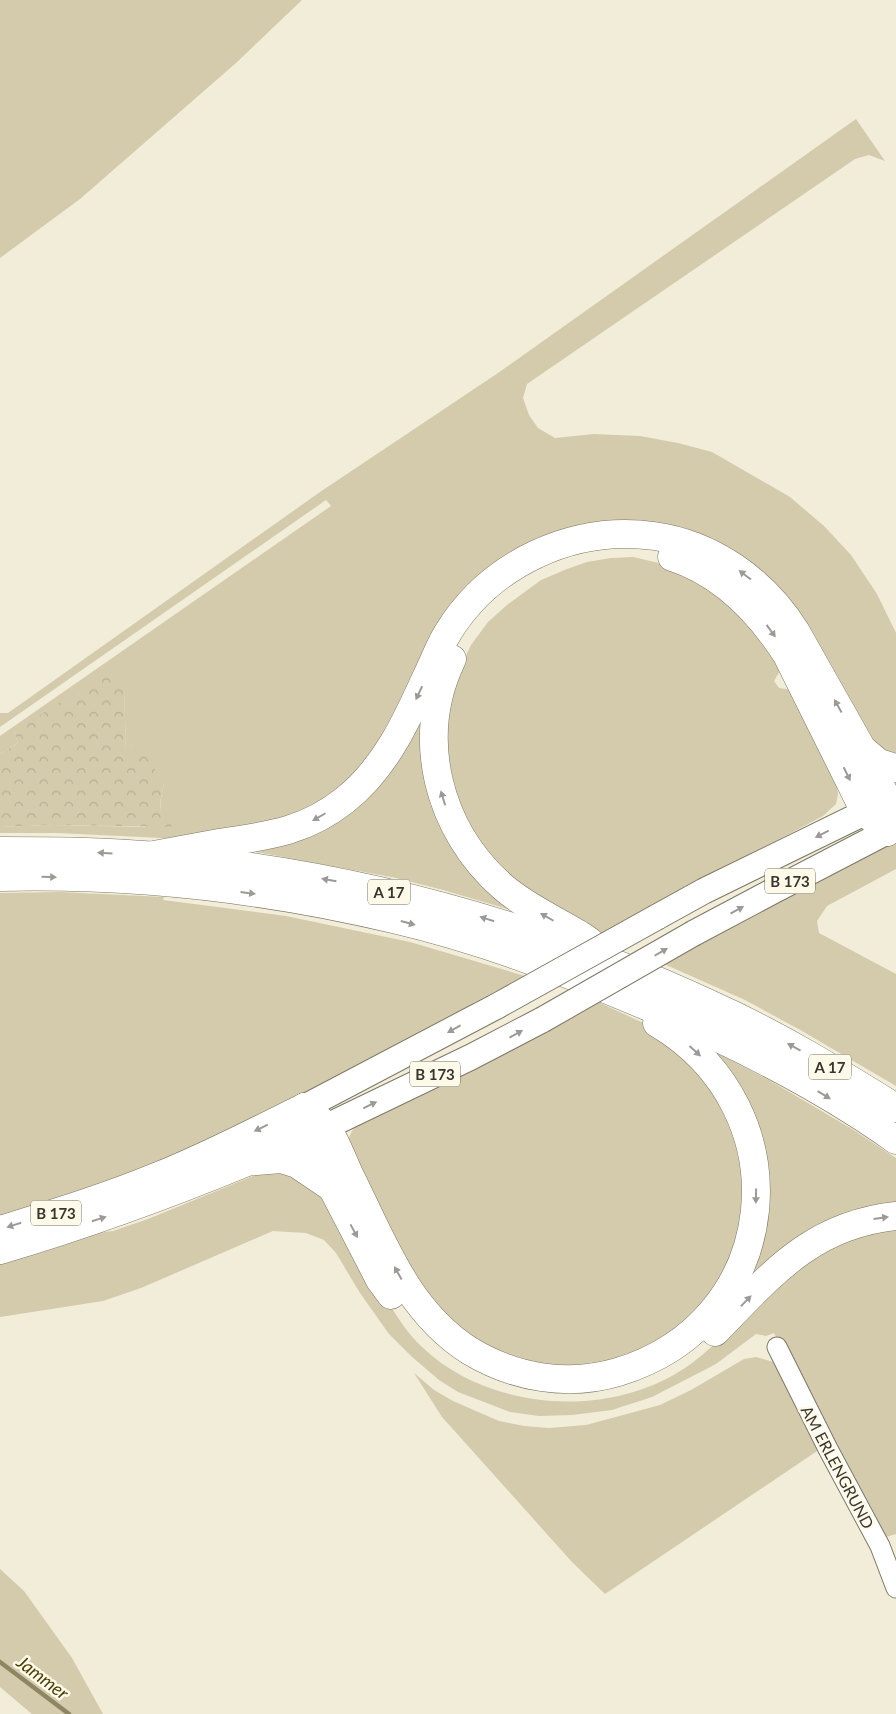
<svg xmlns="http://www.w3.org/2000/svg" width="896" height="1714" font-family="Lato,sans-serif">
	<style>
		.grass { fill: #d3cbac }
		.forest { fill: url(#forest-crowns) }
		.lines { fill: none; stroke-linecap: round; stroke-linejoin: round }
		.stream { stroke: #8e8662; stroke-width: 4.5 }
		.minor-casing { stroke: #7c7866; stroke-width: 21 }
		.major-casing { stroke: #7c7866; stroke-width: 27 }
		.highway-casing { stroke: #7c7866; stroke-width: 29 }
		.minor { stroke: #fff; stroke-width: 19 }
		.major { stroke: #fff; stroke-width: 25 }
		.highway { stroke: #fff; stroke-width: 28 }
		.major-bridge-casing { stroke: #7c7866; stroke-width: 27; stroke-linecap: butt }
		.major-bridge { stroke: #fff; stroke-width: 25 }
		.oneway { fill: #9b9a96 }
		.labels { text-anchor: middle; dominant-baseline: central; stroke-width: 5; stroke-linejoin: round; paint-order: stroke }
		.shield { fill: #fefaea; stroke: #737066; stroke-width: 1 }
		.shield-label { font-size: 15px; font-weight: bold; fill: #37352e }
		.street-label { font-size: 16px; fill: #37352e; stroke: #fefaea }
		.water-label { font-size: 18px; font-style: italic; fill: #4b3e00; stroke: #fefaea }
	</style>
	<defs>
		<pattern id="forest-crowns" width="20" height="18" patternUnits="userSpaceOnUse" patternTransform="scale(1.25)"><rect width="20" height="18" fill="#d3cbac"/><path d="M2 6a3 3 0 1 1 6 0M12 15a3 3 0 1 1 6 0" fill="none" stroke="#b6af94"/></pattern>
	</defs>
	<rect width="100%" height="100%" fill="#f2edd9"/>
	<g class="grass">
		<path d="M0,0h302l-66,63 -156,136 -80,59z"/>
		<path d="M856,119l29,42 -16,-6 -14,4 -328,225 -4,14 6,17 9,13 17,10 39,-4 46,2 38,7 34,9 78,45 34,29 27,29 26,39 19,39v129l-18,-10 -186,-212 -178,19 -131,188 -76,69 -124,23 -126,-6h-57v-6l54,-2 91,2 19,-10c-7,-10 -2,-22 0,-34l-38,-32 -2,-62 -110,43 4,11 -18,11v-18l331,-230 -5,-6 -326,227v-14h8l312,-221 178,-119z"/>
		<path d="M633,557l52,12 64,54 32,46 -7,12 5,7 14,2 42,86 3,18 -2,10 -13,12 -224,119 -66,-32 -67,-67 -22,-78 -1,-21 16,-67 12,-25 17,-23 19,-17 34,-25 26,-11 20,-7 24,-4z"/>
		<path d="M436,674l-7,91 95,149 -81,-24 -47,-12 -150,-28 71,-24z"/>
		<path d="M896,837v32l-69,37 -10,15 2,12 77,41v112l-94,-55 -57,-31 -81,-36 43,-25z"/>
		<path d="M59,892l105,5 -1,3 123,16 124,26 115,34 -52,27 3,5 -292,146 -184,67v-328z"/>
		<path d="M598,1002l52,24 31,20 53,68 16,90 -34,94 -80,62 -83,13 -90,-38 -53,-62 -62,-131c4,-17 16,-27 33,-28l187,-94z"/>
		<path d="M701,1045l68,35 83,49 44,29v52l-161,94 28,-98z"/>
		<path d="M276,1169l38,10c24,41 48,83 74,123 10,16 20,32 34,45 69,66 193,73 270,16 41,-30 68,-77 112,-106 8,-5 19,-8 28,-11 21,-8 43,-15 64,-23v311l-10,3 -16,-32 -10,-7 -31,-55 -55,-110 -8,3 -10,-2 -40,30 -64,33 -40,13 -40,5 -33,1 -29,-4 -52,-20 -19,-12 -28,-24 -22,-22 -29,-41 -24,-40 -12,-13 -18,-7 -33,-2 -132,57 -38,13 -103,16v-57l88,-26 25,-3 35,-12 112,-46z"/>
		<path d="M756,1357l24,7 43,83 -218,147 -33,-32 -130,-145 -28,-44 20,17 19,11 46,20 25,5 25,2 37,-3 74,-20 31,-15 53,-31z"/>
		<path d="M0,1569l24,22 48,67 31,56h-71l-32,-27z"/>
	</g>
	<path class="forest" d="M103,674l21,15 2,62 15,-2 23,34c-3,17 -10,30 9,38l-2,6 -117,-2 -54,2v-73l18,-11 -4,-11z"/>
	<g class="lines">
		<path class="stream" d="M0,1662l69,52"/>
		<g class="minor-casing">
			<path id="minor" d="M777,1347l51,102 52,97 16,42"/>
		</g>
		<g class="major-casing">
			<g id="major">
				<path d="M657,917l47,-26 178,-87"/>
				<path d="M694,933l79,-42 123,-64"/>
				<path d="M305,1107l192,-101"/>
				<path d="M309,1135l162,-78 71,-37"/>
			</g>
		</g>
		<g class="highway-casing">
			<g id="highway">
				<path d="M672,557c50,16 88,56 115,98l78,157 22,20"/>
				<path d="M452,659c-38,79 -14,171 51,228 23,20 51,32 77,48 13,7 24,20 35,29"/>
				<path d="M862,749l17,14 17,5"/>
				<path d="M0,851c52,0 105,0 157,5 196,17 382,68 561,152 62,28 120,64 178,100"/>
				<path d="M154,855c22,-4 43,-8 65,-12 48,-7 86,-11 126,-43 43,-34 64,-85 86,-133 5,-11 10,-23 16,-33 43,-71 126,-109 207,-98 59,8 111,46 142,96l66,117 26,52 -1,31"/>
				<path d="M0,877c133,-3 268,12 397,43 89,21 176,54 261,91 82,35 165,77 238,129"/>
				<path d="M305,1107c6,6 14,12 20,18 8,9 20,41 26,53 32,64 56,133 119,173 45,27 98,36 148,21 166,-50 186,-262 39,-349"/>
				<path d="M305,1107l1,30 74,143 11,15"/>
				<path d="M256,1161l25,-2 16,5 34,23"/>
				<path d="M0,1230c52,-16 105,-32 156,-53 51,-20 100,-46 149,-70"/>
				<path d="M0,1250c105,-31 207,-70 306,-113"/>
				<path d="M715,1332c56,-57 96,-107 181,-116"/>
			</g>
		</g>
		<use href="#minor" class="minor"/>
		<use href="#major" class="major"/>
		<use href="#highway" class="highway"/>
		<g class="major-bridge-casing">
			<g id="major-bridge">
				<path d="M497,1006l160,-89"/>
				<path d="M542,1020l152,-87"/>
			</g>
		</g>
		<use href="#major-bridge" class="major-bridge"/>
	</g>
	<defs><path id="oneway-solid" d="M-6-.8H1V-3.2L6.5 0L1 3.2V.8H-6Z" transform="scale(1.25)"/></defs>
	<g class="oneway">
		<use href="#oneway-solid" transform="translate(745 575) rotate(-143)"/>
		<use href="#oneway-solid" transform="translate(771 631) rotate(54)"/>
		<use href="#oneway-solid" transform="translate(419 693) rotate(115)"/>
		<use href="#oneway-solid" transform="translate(838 706) rotate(-119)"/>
		<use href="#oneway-solid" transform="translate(847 774) rotate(64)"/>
		<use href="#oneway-solid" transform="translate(443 798) rotate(-107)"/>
		<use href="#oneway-solid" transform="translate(319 817) rotate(150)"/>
		<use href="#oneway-solid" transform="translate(822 834) rotate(153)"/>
		<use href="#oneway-solid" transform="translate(105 853) rotate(-177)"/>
		<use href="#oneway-solid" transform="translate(49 877) rotate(1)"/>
		<use href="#oneway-solid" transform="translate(329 880) rotate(-170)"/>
		<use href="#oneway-solid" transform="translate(248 893) rotate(7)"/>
		<use href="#oneway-solid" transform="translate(737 910) rotate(-29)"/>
		<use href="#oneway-solid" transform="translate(547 917) rotate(-150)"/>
		<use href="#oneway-solid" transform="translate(487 919) rotate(-162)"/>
		<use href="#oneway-solid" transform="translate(408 923) rotate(15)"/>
		<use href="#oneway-solid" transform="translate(661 952) rotate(-30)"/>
		<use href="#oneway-solid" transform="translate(454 1029) rotate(151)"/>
		<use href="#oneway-solid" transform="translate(516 1034) rotate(-29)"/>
		<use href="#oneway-solid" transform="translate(794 1047) rotate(-151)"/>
		<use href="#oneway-solid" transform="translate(695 1051) rotate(42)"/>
		<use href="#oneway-solid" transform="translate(824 1095) rotate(31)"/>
		<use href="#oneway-solid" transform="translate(370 1105) rotate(-26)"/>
		<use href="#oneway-solid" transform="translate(261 1128) rotate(154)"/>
		<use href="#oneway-solid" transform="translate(756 1196) rotate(91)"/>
		<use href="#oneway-solid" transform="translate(881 1218) rotate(-8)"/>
		<use href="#oneway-solid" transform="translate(99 1219) rotate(-18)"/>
		<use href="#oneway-solid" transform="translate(14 1225) rotate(163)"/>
		<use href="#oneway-solid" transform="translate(354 1231) rotate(62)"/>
		<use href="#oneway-solid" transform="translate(398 1273) rotate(-119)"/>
		<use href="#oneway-solid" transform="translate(746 1301) rotate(-46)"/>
	</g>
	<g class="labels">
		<g class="shield">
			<rect x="765" y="868.5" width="50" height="25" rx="4"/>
			<rect x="368" y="879.5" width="42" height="25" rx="4"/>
			<rect x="809" y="1054.5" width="42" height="25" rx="4"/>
			<rect x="410" y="1061.5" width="50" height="25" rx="4"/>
			<rect x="31" y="1200.5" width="50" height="25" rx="4"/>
		</g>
		<g class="shield-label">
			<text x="790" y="881">B 173</text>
			<text x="389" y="892">A 17</text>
			<text x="830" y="1067">A 17</text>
			<text x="435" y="1074">B 173</text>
			<text x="56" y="1213">B 173</text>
		</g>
		<g class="street-label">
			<text transform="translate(838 1467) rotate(62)">AM ERLENGRUND</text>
		</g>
		<g class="water-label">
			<text transform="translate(43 1677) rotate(37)">Jammer</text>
		</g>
	</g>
</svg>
